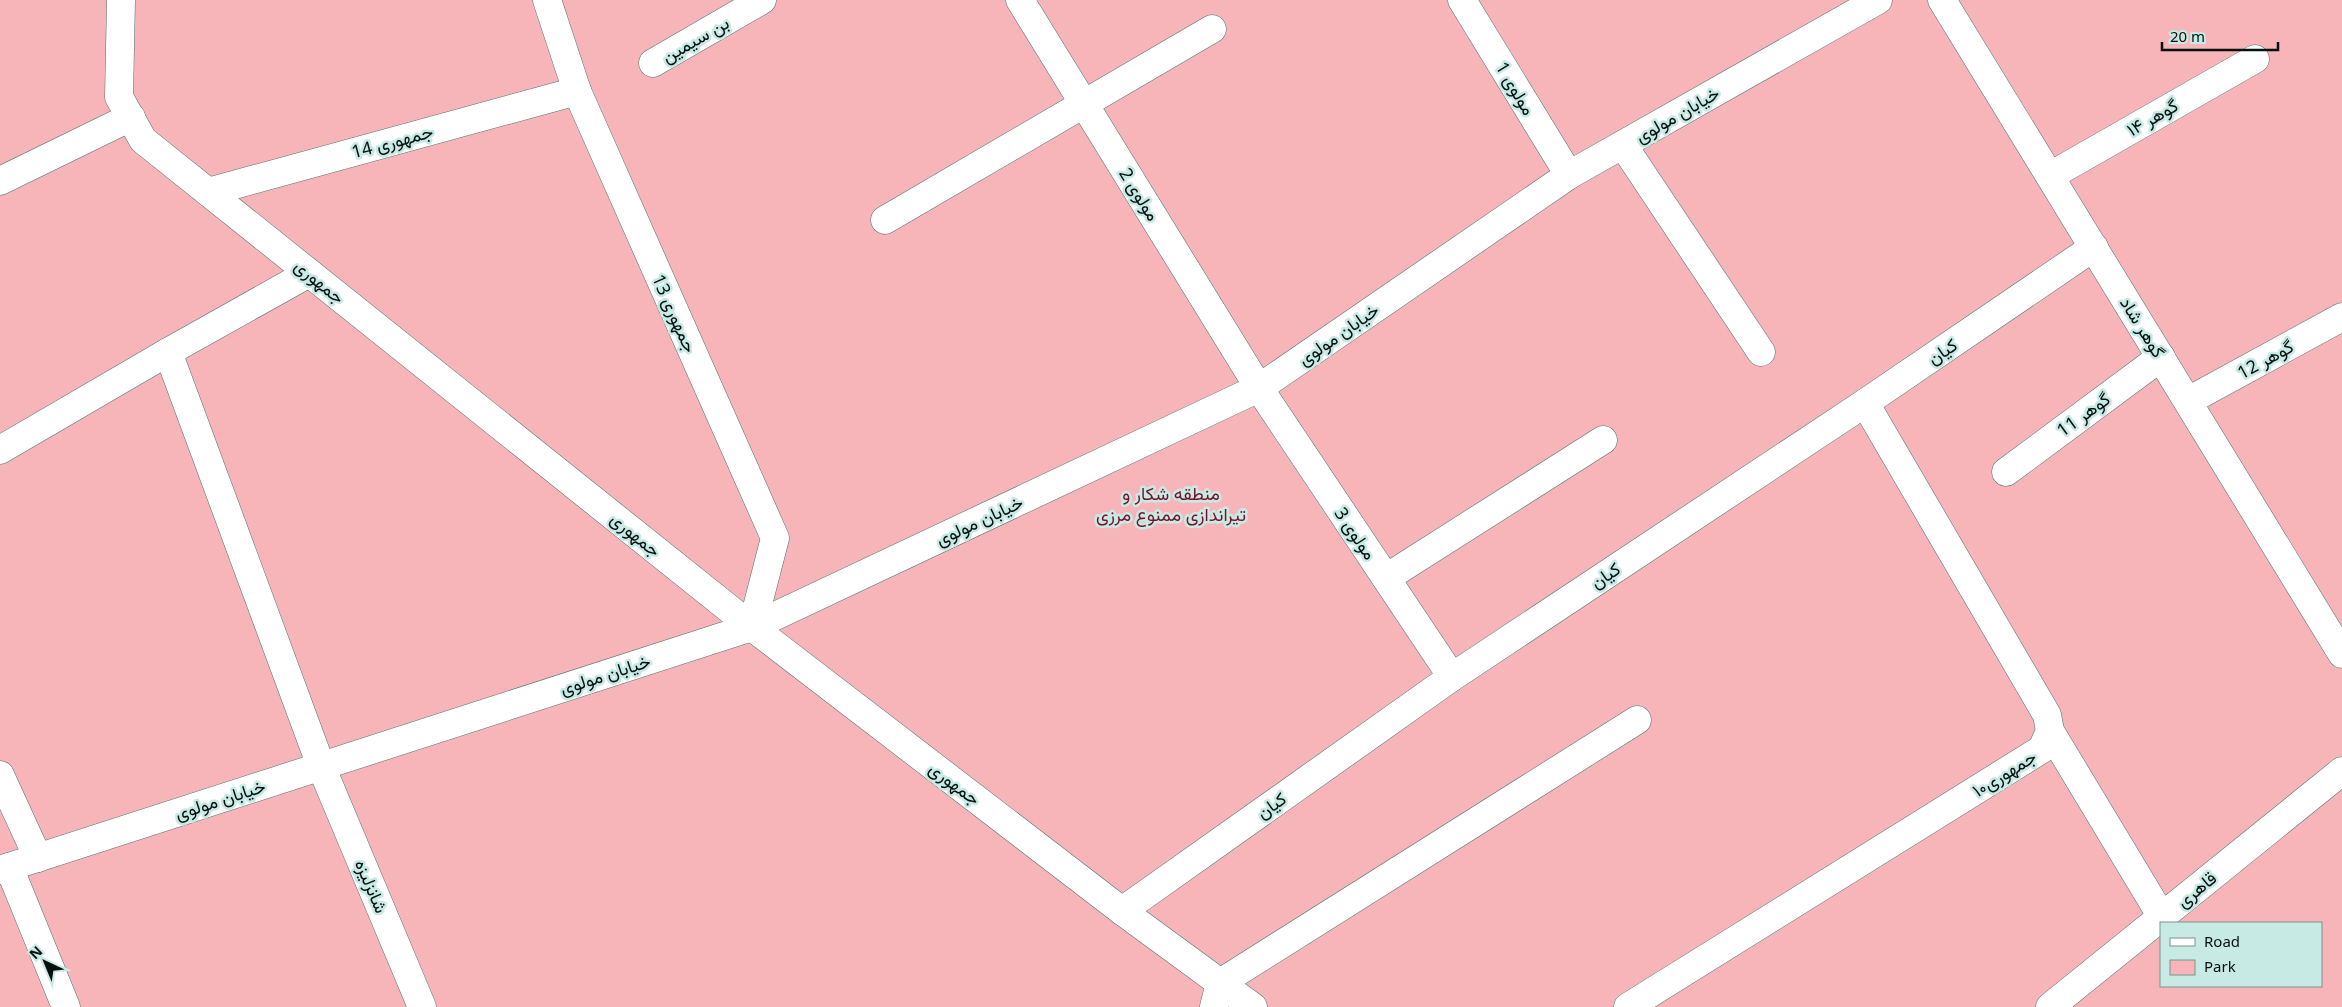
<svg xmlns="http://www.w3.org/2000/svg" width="2342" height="1007" font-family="'Noto Sans',Vazirmatn,sans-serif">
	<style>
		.green { fill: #f7b5b9; fill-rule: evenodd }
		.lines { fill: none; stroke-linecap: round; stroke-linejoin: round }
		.minor-casing { stroke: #52716c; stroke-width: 29 }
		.secondary-casing { stroke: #52716c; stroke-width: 29 }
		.minor { stroke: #fff; stroke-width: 28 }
		.secondary { stroke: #fff; stroke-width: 28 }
		.labels { text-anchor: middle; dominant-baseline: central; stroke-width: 5; stroke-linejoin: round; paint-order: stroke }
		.street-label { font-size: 18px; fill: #06110f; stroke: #c8eae4 }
		.park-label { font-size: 18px; fill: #741328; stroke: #c8eae4 }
	</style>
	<rect width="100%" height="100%" fill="#c8eae4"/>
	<path class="green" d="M0,0h2342v1007h-2342zM2161,923h160v63h-160z"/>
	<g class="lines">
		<g class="minor-casing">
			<g id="minor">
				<path d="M121,0l-2,97 24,43 609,487 370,284 131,96"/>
				<path d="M547,0l30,91 198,447 -23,89"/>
				<path d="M1020,0l239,388 193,289"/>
				<path d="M1462,0l107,175"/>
				<path d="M1942,0l400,654"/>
				<path d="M653,63l109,-63"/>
				<path d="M1623,145l138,207"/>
				<path d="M2050,176l205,-117"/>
				<path d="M0,181l131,-64"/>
				<path d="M208,192l369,-101"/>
				<path d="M885,220l327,-191"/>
				<path d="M168,352l153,414 101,241"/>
				<path d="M2188,401l154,-84"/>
				<path d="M0,450l168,-98 141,-79"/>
				<path d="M2006,472l155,-115"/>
				<path d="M1386,578l217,-138"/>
				<path d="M2050,731l112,186"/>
				<path d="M0,775l38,83"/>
				<path d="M9,867l57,140"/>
				<path d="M1122,911l330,-234 413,-274 229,-156"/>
				<path d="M1214,1007l6,-24 417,-263"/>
				<path d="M1628,1007l414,-258 8,-18 -3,-16 -182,-312"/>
				<path d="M2050,1007l292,-236"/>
			</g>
		</g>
		<g class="secondary-casing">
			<path id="secondary" d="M0,870l752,-243 507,-239 310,-213 309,-175"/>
		</g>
		<use href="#minor" class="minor"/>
		<use href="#secondary" class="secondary"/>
	</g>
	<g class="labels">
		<g class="street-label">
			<text transform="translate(695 39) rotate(-30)">بن سیمین</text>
			<text transform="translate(1516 88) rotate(59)">مولوی 1</text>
			<text transform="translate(1677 114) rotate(-30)">خیابان مولوی</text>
			<text transform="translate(2152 117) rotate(-30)">گوهر ۱۴</text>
			<text transform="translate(392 141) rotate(-15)">جمهوری 14</text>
			<text transform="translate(1140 194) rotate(58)">مولوی 2</text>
			<text transform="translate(320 281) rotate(39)">جمهوری</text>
			<text transform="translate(675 313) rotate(66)">جمهوری 13</text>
			<text transform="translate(2143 327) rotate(58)">گوهر شاد</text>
			<text transform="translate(1338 334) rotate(-35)">خیابان مولوی</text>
			<text transform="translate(1942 351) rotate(-34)">کیان</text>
			<text transform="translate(2265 359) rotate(-29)">گوهر 12</text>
			<text transform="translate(2083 414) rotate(-36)">گوهر 11</text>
			<text transform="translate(979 520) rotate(-25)">خیابان مولوی</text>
			<text transform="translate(1356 533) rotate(56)">مولوی 3</text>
			<text transform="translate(636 534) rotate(39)">جمهوری</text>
			<text transform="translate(1605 575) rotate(-34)">کیان</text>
			<text transform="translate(605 674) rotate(-18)">خیابان مولوی</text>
			<text transform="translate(2004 773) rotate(-32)">جمهوری۱۰</text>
			<text transform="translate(955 783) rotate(37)">جمهوری</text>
			<text transform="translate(220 799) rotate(-18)">خیابان مولوی</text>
			<text transform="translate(1271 805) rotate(-35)">کیان</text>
			<text transform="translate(372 886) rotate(67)">شانزلیزه</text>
			<text transform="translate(2196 889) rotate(-39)">قاهری</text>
		</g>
		<g class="park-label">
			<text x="1171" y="493">منطقه شکار و<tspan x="1171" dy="21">تیراندازی ممنوع مرزی</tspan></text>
		</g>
	</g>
	<rect x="2160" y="922" width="162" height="65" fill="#c8eae4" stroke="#7a938f"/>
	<rect x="2170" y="938" width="25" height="8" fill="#ffffff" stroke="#7a938f"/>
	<text x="2204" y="947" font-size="15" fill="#06110f">Road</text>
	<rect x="2170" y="960" width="25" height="15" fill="#f7b5b9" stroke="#7a938f"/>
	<text x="2204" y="972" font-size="15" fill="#06110f">Park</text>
	<g transform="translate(45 962) rotate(316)" stroke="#c8eae4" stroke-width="4" paint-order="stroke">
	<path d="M0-4L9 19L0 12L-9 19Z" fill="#06110f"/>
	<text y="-8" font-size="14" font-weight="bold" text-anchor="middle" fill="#06110f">N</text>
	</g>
	<path d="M2162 42v8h116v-8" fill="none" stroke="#06110f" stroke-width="2.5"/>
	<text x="2170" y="42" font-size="15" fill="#06110f" stroke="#c8eae4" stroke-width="4" paint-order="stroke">20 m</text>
</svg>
